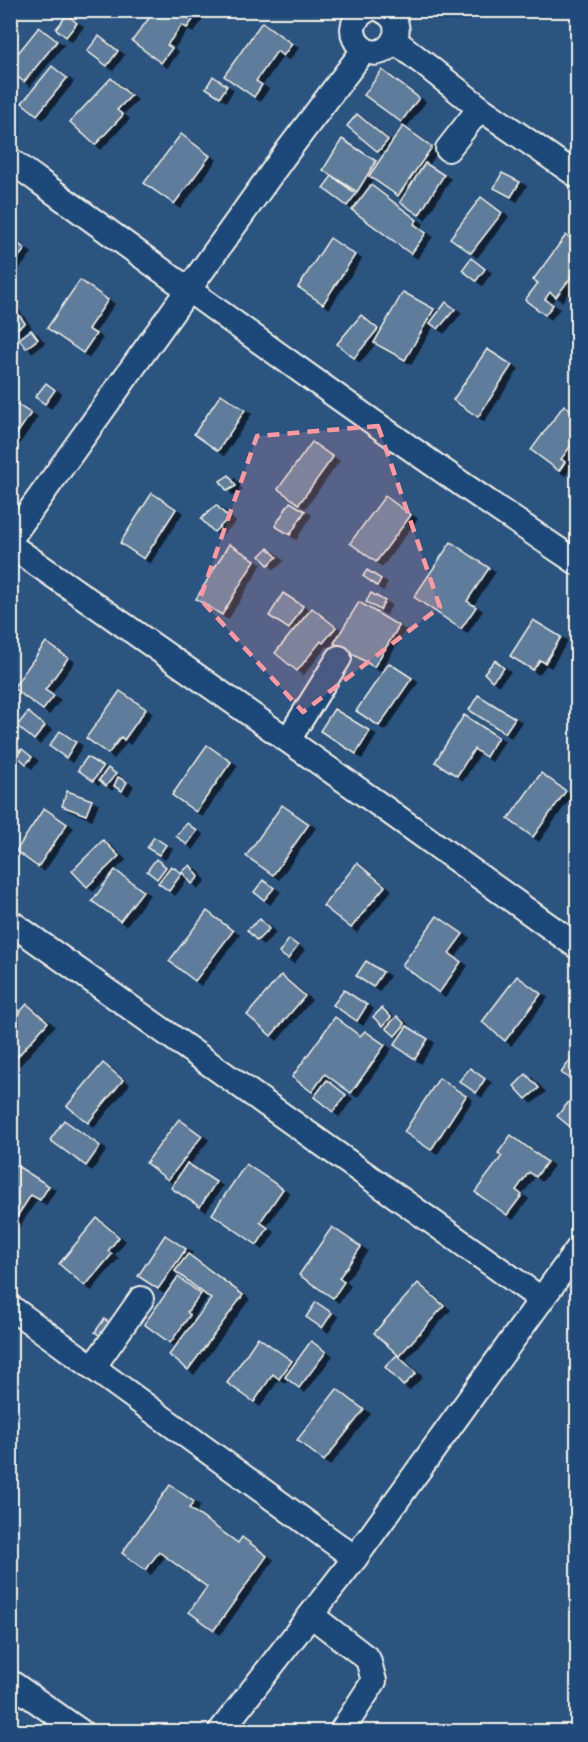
<svg xmlns="http://www.w3.org/2000/svg" width="588" height="1742" font-family="Mali,sans-serif">
	<style>
		.building { fill: #5e7b9a; stroke: #f4f1e8; stroke-width: 1.5; filter: url(#shadow) }
		.lines { fill: none; stroke-linecap: round; stroke-linejoin: round }
		.minor-casing { stroke: #f4f1e8; stroke-width: 28 }
		.minor { stroke: #1f4a7a; stroke-width: 24 }
		.marked { fill: #ff9aa2; fill-opacity: 0.2; stroke: #ff9aa2; stroke-width: 4.5; stroke-dasharray: 12 8; stroke-linejoin: round }
	</style>
	<defs>
		<filter id="shadow"><feDropShadow dx="6" dy="4" stdDeviation="0" flood-color="#0009"/></filter>
	</defs>
	<rect width="100%" height="100%" fill="#2c5481"/>
	<filter id="ink" filterUnits="userSpaceOnUse"><feTurbulence type="fractalNoise" baseFrequency=".0167" numOctaves="2"/><feDisplacementMap in="SourceGraphic" scale="12" xChannelSelector="R" yChannelSelector="G"/><feConvolveMatrix kernelMatrix="1 2 1 2 8 2 1 2 1" color-interpolation-filters="sRGB"/></filter>
	<g filter="url(#ink)">
		<g class="building">
			<path d="M155,10h45l-13,18 -5,-3 -15,20 5,3 -11,15 -29,-22z"/>
			<path d="M67,15l10,8 -11,14 -10,-8z"/>
			<path d="M262,22l30,22 -9,12 -6,-5 -21,30 6,4 -8,12 -30,-21z"/>
			<path d="M39,27l18,14 -33,41 -14,-11v-8z"/>
			<path d="M99,36l19,15 -11,15 -20,-15z"/>
			<path d="M52,66l15,12 -30,37 -15,-12z"/>
			<path d="M382,70l37,28 -18,24 -37,-27z"/>
			<path d="M213,76l14,10 -7,11 -14,-9z"/>
			<path d="M111,78l20,18 -14,14 6,5 -28,30 -25,-23z"/>
			<path d="M357,114l31,26 -10,12 -31,-26z"/>
			<path d="M403,126l29,21 -34,49 -29,-20z"/>
			<path d="M181,134l29,22 -36,48 -30,-21z"/>
			<path d="M342,139l34,22 -19,31 -34,-22z"/>
			<path d="M425,163l19,12 -25,40 -19,-13z"/>
			<path d="M502,173l18,9 -9,15 -17,-9z"/>
			<path d="M332,176l24,18 -9,12 -24,-18z"/>
			<path d="M371,185l46,35 -3,4 12,9 -15,21 -59,-44z"/>
			<path d="M481,197l21,16 -31,40 -21,-15z"/>
			<path d="M566,235l12,8v25l-22,29 -6,-5 -5,7 8,6 -8,10 -20,-15 13,-17 -5,-3z"/>
			<path d="M10,238l15,11 -15,19z"/>
			<path d="M330,238l25,17 -32,49 -25,-17z"/>
			<path d="M471,258l14,11 -9,12 -14,-11z"/>
			<path d="M80,280l28,20 -20,29 8,5 -13,19 -36,-25z"/>
			<path d="M403,292l31,17 -29,51 -31,-17z"/>
			<path d="M446,302l9,7 -17,20 -8,-6z"/>
			<path d="M12,306l13,17 -11,8 -4,-4v-19z"/>
			<path d="M361,315l17,14 -24,29 -17,-14z"/>
			<path d="M31,330l7,9 -12,9 -7,-9z"/>
			<path d="M487,349l25,16 -34,52 -25,-17z"/>
			<path d="M46,383l9,7 -10,14 -10,-7z"/>
			<path d="M221,394l24,16 -27,41 -24,-17z"/>
			<path d="M10,400l21,13 -21,31z"/>
			<path d="M564,405l14,10v21l-17,23 4,3 -6,9 -28,-21z"/>
			<path d="M312,442l21,15 -34,47 -21,-15z"/>
			<path d="M229,475l7,11 -9,5 -7,-10z"/>
			<path d="M152,493l24,16 -32,50 -24,-16z"/>
			<path d="M385,496l26,19 -35,47 -26,-19z"/>
			<path d="M290,502l15,9 -15,24 -15,-9z"/>
			<path d="M216,505l13,13 -15,14 -13,-13z"/>
			<path d="M451,542l38,26 -22,33 9,6 -15,22 -47,-32z"/>
			<path d="M229,544l26,16 -33,55 -26,-16z"/>
			<path d="M268,548l9,9 -9,8 -8,-9z"/>
			<path d="M367,570l14,9 -4,7 -14,-10z"/>
			<path d="M283,593l20,13 -14,23 -20,-13z"/>
			<path d="M371,593l14,8 -5,9 -14,-8z"/>
			<path d="M359,602l40,24 -25,41 -40,-24z"/>
			<path d="M312,608l24,19 -13,16 -2,-2 -24,30 -22,-18z"/>
			<path d="M533,620l28,17 -16,26 -5,-3 -7,10 -23,-14z"/>
			<path d="M46,642l22,16 -23,32 9,6 -11,14 -30,-22z"/>
			<path d="M495,660l9,8 -12,13 -8,-8z"/>
			<path d="M389,663l23,15 -33,48 -23,-15z"/>
			<path d="M120,691l26,18 -22,31 -3,-3 -13,17 -22,-16z"/>
			<path d="M478,695l37,23 -10,15 -36,-23z"/>
			<path d="M334,709l36,22 -14,23 -36,-23z"/>
			<path d="M28,712l17,14 -11,14 -17,-14z"/>
			<path d="M464,715l34,22 -12,20 -12,-8 -17,27 -22,-14z"/>
			<path d="M60,731l16,11 -10,16 -17,-12z"/>
			<path d="M10,743l10,7 -9,12 -1,-1z"/>
			<path d="M207,745l24,17 -35,50 -24,-17z"/>
			<path d="M22,749l10,8 -6,7 -9,-8z"/>
			<path d="M87,757l16,10 -10,14 -15,-11z"/>
			<path d="M108,768l8,6 -10,12 -7,-6z"/>
			<path d="M541,773l25,18 -33,46 -25,-18z"/>
			<path d="M118,777l9,5 -5,9 -8,-5z"/>
			<path d="M67,791l25,9 -6,15 -24,-9z"/>
			<path d="M282,805l27,19 -36,51 -27,-19z"/>
			<path d="M44,808l23,16 -29,43 -22,-16z"/>
			<path d="M187,823l10,8 -10,14 -11,-9z"/>
			<path d="M154,837l12,8 -7,10 -12,-7z"/>
			<path d="M103,840l16,16 -32,31 -15,-16z"/>
			<path d="M156,859l10,8 -9,12 -10,-8z"/>
			<path d="M357,863l28,23 -34,42 -28,-22z"/>
			<path d="M190,865l9,12 -7,7 -10,-12z"/>
			<path d="M171,866l11,7 -13,18 -11,-8z"/>
			<path d="M115,870l28,21 -23,30 -28,-20z"/>
			<path d="M263,880l11,8 -10,12 -10,-8z"/>
			<path d="M207,911l26,20 -38,50 -26,-20z"/>
			<path d="M437,916l26,18 -14,19 12,9 -22,31 -37,-28z"/>
			<path d="M260,919l9,10 -12,12 -10,-11z"/>
			<path d="M289,939l9,7 -10,13 -9,-6z"/>
			<path d="M366,961l17,11 -10,15 -17,-11z"/>
			<path d="M281,975l24,21 -34,40 -24,-21z"/>
			<path d="M517,976l24,18 -36,47 -23,-19z"/>
			<path d="M344,990l23,15 -10,16 -24,-16z"/>
			<path d="M27,1004l21,18 -38,43v-42z"/>
			<path d="M382,1008l9,9 -8,9 -10,-9z"/>
			<path d="M397,1016l8,8 -10,12 -9,-8z"/>
			<path d="M335,1017l25,19 5,-5 20,14 -34,48 -26,-19 -13,18 -20,-15z"/>
			<path d="M407,1026l21,13 -13,20 -21,-14z"/>
			<path d="M578,1049v35l-17,-11z"/>
			<path d="M103,1063l20,17 -35,43 -21,-17z"/>
			<path d="M470,1068l15,11 -9,14 -17,-12z"/>
			<path d="M526,1074l13,14 -13,11 -12,-13z"/>
			<path d="M439,1078l27,18 -35,54 -27,-18z"/>
			<path d="M327,1080l19,15 -13,17 -19,-15z"/>
			<path d="M577,1092l1,33 -4,5 -17,-14z"/>
			<path d="M179,1119l23,17 -34,44 -22,-17z"/>
			<path d="M64,1120l36,26 -14,20 -36,-26z"/>
			<path d="M511,1135l36,27 -11,15 -7,-5 -13,18 6,5 -15,20 -32,-23 27,-36 -4,-3z"/>
			<path d="M187,1163l29,19 -16,25 -29,-19z"/>
			<path d="M14,1164l35,22 -9,14 -9,-5 -21,32v-58z"/>
			<path d="M246,1164l37,25 -23,33 8,6 -11,17 -45,-31z"/>
			<path d="M97,1218l22,19 -11,14 4,3 -27,32 -26,-22z"/>
			<path d="M332,1227l29,20 -22,31 5,4 -11,16 -34,-23z"/>
			<path d="M165,1235l21,14 -28,40 -20,-13z"/>
			<path d="M188,1254l55,41 -55,75 -19,-15 42,-56 -36,-28z"/>
			<path d="M178,1277l23,17 -14,18 3,3 -20,28 -26,-19z"/>
			<path d="M418,1283l26,23 -45,50 -25,-23z"/>
			<path d="M316,1302l16,11 -10,15 -16,-11z"/>
			<path d="M104,1319l9,6 -8,14 -10,-7z"/>
			<path d="M258,1337l34,24 -13,18 -6,-5 -19,28 -27,-19z"/>
			<path d="M311,1341l15,11 -27,36 -14,-11z"/>
			<path d="M397,1355l19,18 -13,13 -18,-19z"/>
			<path d="M337,1389l27,21 -40,51 -27,-21z"/>
			<path d="M170,1485l24,17 -5,6 49,35 4,-6 25,19 -53,74 -25,-18 18,-25 -48,-35 -14,18 -23,-17z"/>
		</g>
		<g class="lines">
			<g class="minor-casing">
				<g id="minor">
					<path d="M367,10c-8,4 -13,10 -14,19 0,6 2,12 7,17 23,23 56,-20 22,-36"/>
					<path d="M394,40l86,68 98,68"/>
					<path d="M448,149l32,-41"/>
					<path d="M10,160c188,137 375,274 568,403"/>
					<path d="M10,539l276,-386 78,-103"/>
					<path d="M10,545l377,265 191,137"/>
					<path d="M288,740l51,-82"/>
					<path d="M10,922l531,377"/>
					<path d="M10,1307l345,251"/>
					<path d="M94,1366l47,-67"/>
					<path d="M311,1615l57,44 6,22 -33,51"/>
					<path d="M10,1682l71,50"/>
					<path d="M220,1732l135,-174 223,-309"/>
				</g>
			</g>
			<use href="#minor" class="minor"/>
		</g>
	</g>
	<path class="marked" d="M378,426l62,181 -137,105 -103,-113 57,-163z"/>
	<rect width="588" height="1742" fill="none" stroke="#1f4a7a" stroke-width="36"/>
	<rect x="18" y="18" width="552" height="1706" fill="none" stroke="#f4f1e8" stroke-width="2" filter="url(#ink)"/>
</svg>
